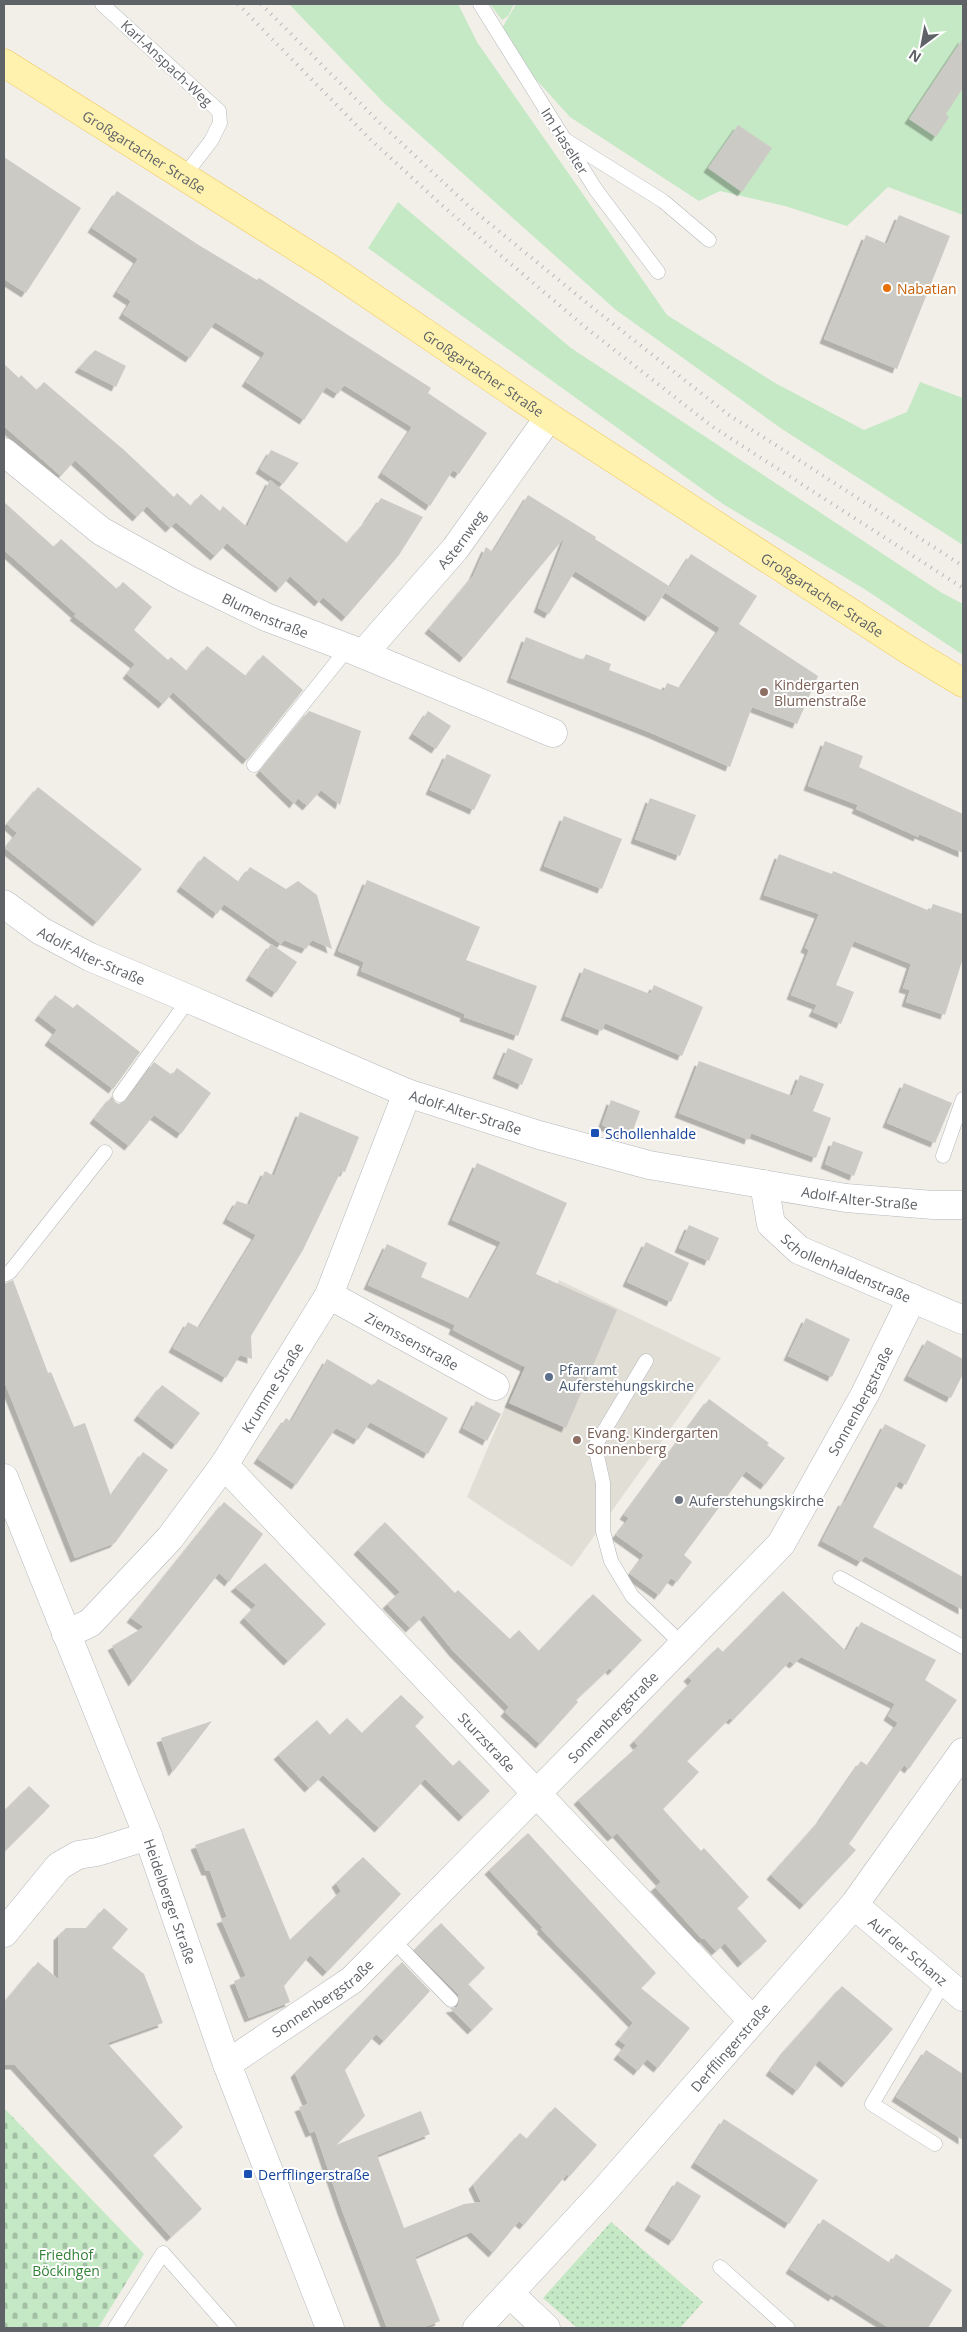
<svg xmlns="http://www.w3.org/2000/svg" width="967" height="2332" font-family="'Open Sans',sans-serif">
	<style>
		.education { fill: #e1ded6 }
		.green { fill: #c5e8c5 }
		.cemetery { fill: url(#cemetery-stones) }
		.park { fill: url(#park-dots) }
		.building { fill: #cccac5; filter: url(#shadow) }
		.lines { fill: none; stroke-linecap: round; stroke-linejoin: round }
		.service-casing { stroke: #b5b8bc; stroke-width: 15 }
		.minor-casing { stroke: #b5b8bc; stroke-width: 29 }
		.secondary-casing { stroke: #b6babf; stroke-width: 29 }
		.primary-casing { stroke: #f2c960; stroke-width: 29 }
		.service { stroke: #fff; stroke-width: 14 }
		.minor { stroke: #fff; stroke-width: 28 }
		.secondary { stroke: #fff; stroke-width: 28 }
		.primary { stroke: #fff2af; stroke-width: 28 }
		.rail { stroke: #b6b7b8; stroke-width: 4; stroke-dasharray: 1 6; stroke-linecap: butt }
		.food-dot { fill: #e8710a; stroke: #fff; stroke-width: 2 }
		.education-dot { fill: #8d6e63; stroke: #fff; stroke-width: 2 }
		.transit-dot { fill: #1a4fb4; stroke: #fff; stroke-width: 2 }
		.service-dot { fill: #5c6f8a; stroke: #fff; stroke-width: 2 }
		.worship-dot { fill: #6b7280; stroke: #fff; stroke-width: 2 }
		.labels { text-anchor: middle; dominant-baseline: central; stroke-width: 4; stroke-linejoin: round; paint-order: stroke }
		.street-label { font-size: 14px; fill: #5f6368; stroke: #fff }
		.food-label { font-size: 14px; fill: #c56008; stroke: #fff; text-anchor: start }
		.education-label { font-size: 14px; fill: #785e54; stroke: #fff; text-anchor: start }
		.transit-label { font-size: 14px; fill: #164399; stroke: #fff; text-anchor: start }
		.service-label { font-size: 14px; fill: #4e5e75; stroke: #fff; text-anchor: start }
		.worship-label { font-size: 14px; fill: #5b616d; stroke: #fff; text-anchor: start }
		.park-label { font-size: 14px; fill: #348238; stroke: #fff }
	</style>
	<defs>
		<pattern id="cemetery-stones" width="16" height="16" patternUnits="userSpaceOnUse" patternTransform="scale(1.25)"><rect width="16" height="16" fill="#c5e8c5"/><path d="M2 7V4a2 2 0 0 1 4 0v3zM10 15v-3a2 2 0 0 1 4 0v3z" fill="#a3c0a4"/></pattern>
		<pattern id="park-dots" width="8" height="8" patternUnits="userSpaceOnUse" patternTransform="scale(1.25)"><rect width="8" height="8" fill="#c5e8c5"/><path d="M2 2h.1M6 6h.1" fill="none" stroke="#a3c0a4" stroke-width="1.8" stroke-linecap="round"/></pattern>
		<filter id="shadow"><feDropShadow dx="-4.5" dy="4.5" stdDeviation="0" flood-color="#0004"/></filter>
	</defs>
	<rect width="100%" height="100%" fill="#f1efe8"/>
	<path class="education" d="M559,1280l162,78 -149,209 -105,-70z"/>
	<g class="green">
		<path d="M289,4h169l19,38 190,273 108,68 89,47 43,-18 13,-30 43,16v147l-181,-116 -166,-119 -231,-206z"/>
		<path d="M490,4h24l-6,12 -6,4z"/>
		<path d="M516,4h447v211l-75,-28 -41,39 -62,-20 -65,-15 -21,10 -129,-84 -47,-52 -22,-35z"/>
		<path d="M398,202l173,146 371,245 21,11v51l-97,-65 -143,-86 -355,-256z"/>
	</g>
	<path class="cemetery" d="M4,2108l140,146 -46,74h-94z"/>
	<path class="park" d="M611,2222l92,80 -23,26h-103l-34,-30z"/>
	<g class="building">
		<path d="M963,38v50l-17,26 3,3 -13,20 -27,-18z"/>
		<path d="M738,125l34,23 -30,44 -34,-24z"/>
		<path d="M4,157l77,51 -55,85 -22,-14z"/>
		<path d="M117,191l80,53 60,36 2,-2 172,110 -3,5 59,40 -28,41 -6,-4 -23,36 -48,-33 30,-46 -68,-42 -6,9 -12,-7 -22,33 -58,-38 19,-29 -50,-31 -25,36 -67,-44 8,-13 -14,-9 21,-33 -46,-31z"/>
		<path d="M899,215l51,21 -53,133 -73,-30 42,-104 21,9z"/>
		<path d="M95,350l31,16 -10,21 -37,-19z"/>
		<path d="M4,364l15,14 2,-3 16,15 7,-8 80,68 50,47 3,-4 14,13 10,-12 19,17 3,-5 24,21 23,-47 77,63 19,-22 15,-23 42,19 -24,38 -53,62 -23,-20 -4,5 -29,-26 -10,12 -53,-45 -12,13 -39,-34 -6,6 -23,-22 -10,11 -62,-57 -14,16 -57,-50z"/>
		<path d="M271,450l28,13 -16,21 -23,-15z"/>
		<path d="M528,495l68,42 -1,2 74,47 -20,31 -74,-46 -26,43 -11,-6 27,-71 -101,121 -35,-29 44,-53 13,-29 7,5z"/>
		<path d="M4,502l50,45 7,-8 56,50 6,-7 29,25 -18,23 34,30 3,-3 16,14 20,-25 39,30 17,-21 40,35 -56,70 -74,-68 -10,12 -36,-30 8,-10 -61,-48 2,-2 -72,-64z"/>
		<path d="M691,554l66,42 -18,28 79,52 -21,48 -45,-17 -22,60 -81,-35 -138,-54 15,-41 57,23 3,-6 25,10 -2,6 55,21 3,-8 13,5 40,-60 -54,-35z"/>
		<path d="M309,711l52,20 -21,74 -19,-15 -14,16 -9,-8 -4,6 -34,-33z"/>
		<path d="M428,711l23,15 -15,23 -23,-15z"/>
		<path d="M825,741l38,15 -4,11 104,47v39l-44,-19 -1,3 -62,-28 2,-4 -50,-19z"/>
		<path d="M447,754l44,21 -17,35 -44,-20z"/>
		<path d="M38,787l104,82 -45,53 -92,-74 12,-15 -10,-9z"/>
		<path d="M650,798l46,17 -16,41 -45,-17z"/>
		<path d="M564,816l58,23 -20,50 -58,-23z"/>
		<path d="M779,854l53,20 1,-3 97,40 3,-7 30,10v44l-18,57 -39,-13 4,-12 -7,-2 8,-24 -57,-23 -18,44 18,7 -13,32 -28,-12 4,-7 -26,-10 18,-45 -4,-2 14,-34 -55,-19z"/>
		<path d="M204,856l35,26 11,-15 36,22 12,-8 19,14 15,54 -20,-9 -6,9 -22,-9 -3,4 -57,-40 -7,10 -36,-27z"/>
		<path d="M367,880l113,47 -14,33 71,26 -19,50 -54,-19 1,-3 -104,-43 3,-9 -26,-11z"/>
		<path d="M271,944l26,18 -21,31 -26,-17z"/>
		<path d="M584,968l66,26 4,-9 49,22 -21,49 -77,-33 -3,8 -37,-15z"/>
		<path d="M55,995l18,13 4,-4 63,48 -27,37 -64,-48 8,-11 -18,-14z"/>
		<path d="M508,1048l25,11 -11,26 -25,-11z"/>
		<path d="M699,1061l93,35 8,-21 24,9 -11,27 18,7 -15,40 -65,-25 -2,7 -70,-27z"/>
		<path d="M154,1062l18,13 5,-7 34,25 -30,41 -27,-19 -25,31 -35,-27 18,-23 3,6 4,2 8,-4z"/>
		<path d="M904,1083l48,20 -17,40 -48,-20z"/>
		<path d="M611,1100l29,11 -9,25 -29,-11z"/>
		<path d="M300,1112l59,25 -14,35 -4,-1 -38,79 -52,86 1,23 -12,-4 -14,23 -53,-30 15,-26 11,6 57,-93 -29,-16 10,-18 12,4 16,-34 9,5z"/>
		<path d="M833,1141l30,11 -9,24 -29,-12z"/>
		<path d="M477,1163l90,40 -31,71 81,36 -51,118 -57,-25 16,-36 -72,-37 2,-5 -87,-40 19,-41 40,19 -6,14 49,22 31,-57 -49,-22z"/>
		<path d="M689,1225l30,13 -10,23 -30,-13z"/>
		<path d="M646,1242l43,21 -18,39 -44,-20z"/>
		<path d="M13,1280l35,93 3,-1 23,55 11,-4 26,73 32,-44 25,18 -53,73 -40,15 -71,-177v-97z"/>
		<path d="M806,1318l44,21 -18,38 -44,-21z"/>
		<path d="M927,1340l36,19v15l-12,24 -43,-22z"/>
		<path d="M327,1359l46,27 5,-7 70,39 -20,36 -58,-32 -12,18 -22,-12 -40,57 -38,-26 28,-41 5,4z"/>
		<path d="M162,1385l38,28 -24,32 -38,-29z"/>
		<path d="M709,1399l60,44 -2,2 18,13 -20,27 -19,-14 -62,84 8,7 -15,20 -6,-4 -12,17 -29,-21 14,-19 -28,-20 13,-17 -5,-3z"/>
		<path d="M476,1401l25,13 -14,27 -24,-13z"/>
		<path d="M885,1424l41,21 -20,40 -7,-4 -26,46 90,50v33l-98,-54 -4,6 -39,-21 21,-40 2,1z"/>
		<path d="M224,1502l39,32 -34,48 -10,-9 -86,109 -21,-36 32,-19 -13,-9z"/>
		<path d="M385,1522l70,71 3,-3 52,49 9,-9 20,21 54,-57 49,46 -30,31 -2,-3 -34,32 2,2 -38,42 -35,-32 4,-5 -55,-55 -30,-37 -14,13 -23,-24 13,-12 -42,-42z"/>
		<path d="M265,1563l61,61 -38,37 -44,-43 12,-13 -21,-18z"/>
		<path d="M783,1591l63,60 15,-29 75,38 -11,20 32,20 -48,69 -5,-4 -55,79 7,6 -52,55 -33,-30 49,-55 41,-59 7,5 30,-43 -10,-7 7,-12 -94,-47 -7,7 -4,-3 -57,59 -3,-2 -43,43 12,11 -36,37 38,42 3,-3 45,49 -12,11 30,33 -25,22 -17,-20 -9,8 -12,-13 -2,1 -47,-52 6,-5 -44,-49 -5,4 -34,-37 60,-54 -4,-5 58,-60 -4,-4 30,-30 5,5z"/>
		<path d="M401,1695l23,22 -9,9 38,40 6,-6 31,31 -27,26 -38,-38 -46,49 -56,-53 -14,13 -31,-33 39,-35 13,15 17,-17 15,15z"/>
		<path d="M212,1721l-39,51 -12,-34z"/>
		<path d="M29,1786l21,20 -46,46v-41z"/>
		<path d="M244,1828l46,112 51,-49 -5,-8 27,-26 38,37 -74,78 -17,-17 -26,31 6,16 -41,16 -15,-37 12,-5 -25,-57 6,-2 -17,-46h-4l-11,-26z"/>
		<path d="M528,1833l128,140 -15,15 49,40 -32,40 -11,-9 -9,12 -20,-16 8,-10 -7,-5 14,-17 -92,-94 2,-1 -54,-58z"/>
		<path d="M104,1908l24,21 -16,19 32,26 19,49 -56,20 76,84 -30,28 49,54 -31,28 -156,-172h-11v-62l34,-41 20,17v-43l8,-8h21z"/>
		<path d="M441,1923l44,45 -17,16 25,25 -21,21 -22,-22 7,-1 2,-4 -1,-9 -44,-44z"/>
		<path d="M402,1962l28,29 -46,50 -8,-7 -31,36 20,46 -29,29 85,-34 9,23 -53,21 27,73 60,-24 17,-2 -8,-17 47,-52 7,6 28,-32 42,38 -28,32 -2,-3 -43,51 -5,-4 -26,32 -22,-21 -56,25 25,64 -18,7h-35l-45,-118 -27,-79 -5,2 -11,-26 9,-3 -13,-31z"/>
		<path d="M842,1986l51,43 -47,54 -27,-23 -22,31 -27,-20 16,-22z"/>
		<path d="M926,2050l37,24v66l-67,-43z"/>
		<path d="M724,2119l94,61 -29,44 -94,-61z"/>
		<path d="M677,2181l24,15 -28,45 -24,-15z"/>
		<path d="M823,2219l67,44 6,-9 56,36 -24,38h-39l-54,-34 -2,3 -43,-28z"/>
	</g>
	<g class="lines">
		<g class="service-casing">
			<g id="service">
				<path d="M102,4l117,107 1,12 -9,18 -27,35"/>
				<path d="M480,4l116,186 62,82"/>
				<path d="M567,141l96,60 46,39"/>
				<path d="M254,765l94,-117"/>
				<path d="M120,1095l69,-96"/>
				<path d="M943,1156l20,-57"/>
				<path d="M4,1275l6,-3 95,-120"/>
				<path d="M646,1361l-51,85 8,37v48l8,30 21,35 51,49"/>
				<path d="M840,1578l123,69"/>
				<path d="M393,1940l58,60"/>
				<path d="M935,2144l-63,-40 72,-122"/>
				<path d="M720,2267l68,61"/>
				<path d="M115,2328l48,-75 66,75"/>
			</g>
		</g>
		<g class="minor-casing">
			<g id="minor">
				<path id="s1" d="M4,452l97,79 86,48 79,38 82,31 205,85"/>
				<path id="s2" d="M363,654l92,-105 94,-132"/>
				<path id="s3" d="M4,904l37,27 49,26 99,42 218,94 132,42 110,30 197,33 87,7h30"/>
				<path id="s4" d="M764,1184l7,40 28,26 164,70"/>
				<path id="s5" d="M329,1295l166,91"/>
				<path id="s6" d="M224,1465l528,555"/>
				<path id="s7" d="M66,1634l24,-11 80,-85 54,-73 105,-170 78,-202"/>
				<path id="s8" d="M854,1905l109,92"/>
				<path d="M4,1933l55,-67 19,-11 19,-3 51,-16"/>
				<path id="s9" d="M227,2064l125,-84 272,-275 157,-161 84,-150 47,-96"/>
				<path d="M510,2294l36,34"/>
				<path id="s10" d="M477,2328l126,-136 251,-287 109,-153"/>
			</g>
		</g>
		<g class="secondary-casing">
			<g id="secondary">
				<path id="s11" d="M4,1478l144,358 79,228 103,264"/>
			</g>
		</g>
		<g class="primary-casing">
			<g id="primary">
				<path id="s12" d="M4,63l327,206 218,148 361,234 53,32"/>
			</g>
		</g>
		<use href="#service" class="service"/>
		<use href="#minor" class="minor"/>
		<use href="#secondary" class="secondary"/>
		<use href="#primary" class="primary"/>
		<g class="rail">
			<path d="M238,4l132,135 75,69 140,119 128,100 250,161"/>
			<path d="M261,4l120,120 92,86 125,102 131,103 234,151"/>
		</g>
	</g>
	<circle class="food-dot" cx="887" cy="288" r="5"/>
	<g class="education-dot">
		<circle cx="764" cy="692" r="5"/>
		<circle cx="577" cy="1440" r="5"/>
	</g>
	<g class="transit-dot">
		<rect x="590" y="1128" width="10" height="10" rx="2.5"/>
		<rect x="243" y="2169" width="10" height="10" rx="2.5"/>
	</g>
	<circle class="service-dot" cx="549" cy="1377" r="5"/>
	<circle class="worship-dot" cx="679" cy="1500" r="5"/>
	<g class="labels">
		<g class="street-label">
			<text transform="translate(167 63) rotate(43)">Karl-Anspach-Weg</text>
			<text transform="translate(565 141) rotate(58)">Im Haselter</text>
			<text stroke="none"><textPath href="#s12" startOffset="166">Großgartacher Straße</textPath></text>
			<text stroke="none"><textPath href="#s12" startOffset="571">Großgartacher Straße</textPath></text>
			<text stroke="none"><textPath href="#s2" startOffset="151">Asternweg</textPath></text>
			<text stroke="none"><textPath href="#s12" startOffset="976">Großgartacher Straße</textPath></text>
			<text stroke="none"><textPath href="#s1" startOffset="310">Blumenstraße</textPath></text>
			<text stroke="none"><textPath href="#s3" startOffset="102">Adolf-Alter-Straße</textPath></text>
			<text stroke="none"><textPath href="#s3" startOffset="508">Adolf-Alter-Straße</textPath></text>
			<text stroke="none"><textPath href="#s3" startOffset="912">Adolf-Alter-Straße</textPath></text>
			<text stroke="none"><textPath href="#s4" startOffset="129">Schollenhaldenstraße</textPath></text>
			<text stroke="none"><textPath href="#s5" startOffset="95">Ziemssenstraße</textPath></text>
			<text stroke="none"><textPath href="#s7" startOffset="325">Krumme Straße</textPath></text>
			<text stroke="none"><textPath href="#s9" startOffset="926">Sonnenbergstraße</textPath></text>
			<text stroke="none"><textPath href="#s9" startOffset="521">Sonnenbergstraße</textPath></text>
			<text stroke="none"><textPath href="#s6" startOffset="382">Sturzstraße</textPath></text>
			<text stroke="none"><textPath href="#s11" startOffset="455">Heidelberger Straße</textPath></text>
			<text stroke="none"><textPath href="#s8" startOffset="71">Auf der Schanz</textPath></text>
			<text stroke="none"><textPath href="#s9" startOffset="116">Sonnenbergstraße</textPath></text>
			<text stroke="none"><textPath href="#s10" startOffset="378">Derfflingerstraße</textPath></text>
		</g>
		<g class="food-label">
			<text x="897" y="288">Nabatian</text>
		</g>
		<g class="education-label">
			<text x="774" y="684">Kindergarten<tspan x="774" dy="16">Blumenstraße</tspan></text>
			<text x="587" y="1432">Evang. Kindergarten<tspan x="587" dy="16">Sonnenberg</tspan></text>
		</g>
		<g class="transit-label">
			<text x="605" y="1133">Schollenhalde</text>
			<text x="258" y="2174">Derfflingerstraße</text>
		</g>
		<g class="service-label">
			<text x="559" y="1369">Pfarramt<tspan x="559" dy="16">Auferstehungskirche</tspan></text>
		</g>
		<g class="worship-label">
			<text x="689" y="1500">Auferstehungskirche</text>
		</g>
		<g class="park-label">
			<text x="66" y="2254">Friedhof<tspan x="66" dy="16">Böckingen</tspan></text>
		</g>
	</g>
	<rect width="967" height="2332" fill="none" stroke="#5f6368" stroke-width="10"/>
	<g transform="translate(922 45) rotate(212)" stroke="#ffffff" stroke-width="4" paint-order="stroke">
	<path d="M0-4L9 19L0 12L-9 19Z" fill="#5f6368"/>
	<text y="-8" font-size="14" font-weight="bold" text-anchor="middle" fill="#5f6368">N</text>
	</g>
</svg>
